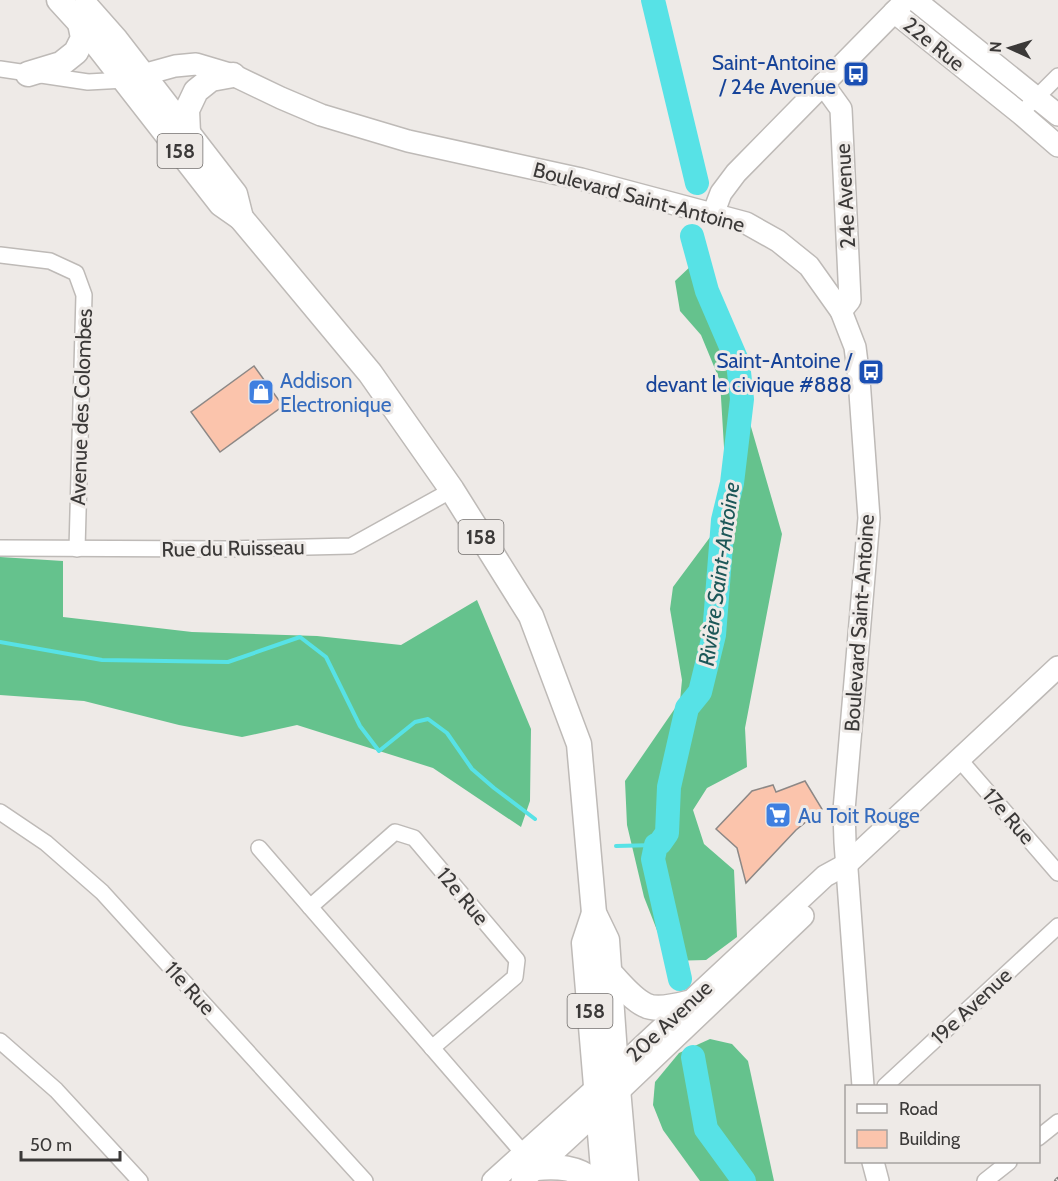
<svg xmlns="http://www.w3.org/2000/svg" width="1058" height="1181" font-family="Cabin,sans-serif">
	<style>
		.forest { fill: #65c28d }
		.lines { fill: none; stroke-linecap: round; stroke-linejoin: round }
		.stream { stroke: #57e2e6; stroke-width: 4 }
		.river { stroke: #57e2e6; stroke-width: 24 }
		.building { fill: #fbc4ac; stroke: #8d8886; stroke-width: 1.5 }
		.street-casing { stroke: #bebab7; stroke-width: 18 }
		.secondary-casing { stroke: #bebab7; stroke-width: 24 }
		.primary-casing { stroke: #bebab7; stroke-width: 27 }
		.street { stroke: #fff; stroke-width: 15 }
		.secondary { stroke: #fff; stroke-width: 21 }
		.primary { stroke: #fff; stroke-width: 24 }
		.rail-casing { stroke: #858280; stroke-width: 6 }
		.rail { stroke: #eeeae7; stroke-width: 4; stroke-dasharray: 11; stroke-linecap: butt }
		.labels { text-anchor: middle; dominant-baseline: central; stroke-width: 6; stroke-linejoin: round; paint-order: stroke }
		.shield { fill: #eeeae7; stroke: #716e6c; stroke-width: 1.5 }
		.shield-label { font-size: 20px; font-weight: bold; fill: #3b3938 }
		.street-label { font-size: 21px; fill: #3b3938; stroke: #eeeae7 }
		.transit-label { font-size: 21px; fill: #164399; stroke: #eeeae7; text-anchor: end }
		.shop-label { font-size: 21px; fill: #366cbe; stroke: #eeeae7; text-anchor: start }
		.water-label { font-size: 22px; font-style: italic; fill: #1c5758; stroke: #eeeae7 }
	</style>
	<rect width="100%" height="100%" fill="#eeeae7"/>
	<g class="forest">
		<path d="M693,264l34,80 55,190 -37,194 2,39 -40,21 -14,22 11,34 30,26 3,67 -31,23 -37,1 -25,-64 -17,-72 -2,-44 55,-80 2,-21 -12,-71 3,-22 55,-74 -8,-132 -19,-46 -21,-24 -5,-30z"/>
		<path d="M0,557l63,4v56l129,15 125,4 84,9 76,-45 54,129 -1,72 -9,26 -88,-59 -136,-43 -55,12 -63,-12 -95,-24 -84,-6z"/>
		<path d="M710,1039l22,5 16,17 26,120h-74l-37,-51 -10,-25 2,-23 24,-29z"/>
	</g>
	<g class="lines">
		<g class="stream">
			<path d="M0,642l102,18 126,2 72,-25 26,20 34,69 19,25 36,-29 13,-3 19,14 25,36 22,19 41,31"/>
			<path d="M616,846l40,-1"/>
		</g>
		<g class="river">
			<path d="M653,0l44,183"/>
			<path d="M680,979l-27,-120 3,-14 4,-2 7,-10 2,-46 18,-79 13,-16 14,-57 9,-115 9,-37 10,-84 -4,-36 -31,-72 -15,-55"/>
			<path d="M693,1057l13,72 38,52"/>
		</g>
	</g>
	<g class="building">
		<path d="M254,366l29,40 -63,46 -29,-40z"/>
		<path d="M805,781l17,28 -26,21 -50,53 -9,-35 -21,-19 36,-38 21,-6 3,7z"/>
	</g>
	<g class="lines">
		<g class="street-casing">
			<g id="street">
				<path d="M0,69l88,13 37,-2"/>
				<path d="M1029,105l29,-29"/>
				<path d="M0,255l50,6 26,12 8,22 -7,254"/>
				<path d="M0,548l227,1 124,-3 101,-56"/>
				<path d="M959,759l99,114"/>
				<path d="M0,812l46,31 56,49 263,289"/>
				<path d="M259,848l271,313"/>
				<path d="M310,907l85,-75 19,6 103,122 -2,17 -83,71"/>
				<path d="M0,1041l56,49 84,91"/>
				<path d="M885,1086l173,-160"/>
				<path d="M1038,1138l20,-16"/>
				<path d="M985,1181l24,-19"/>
			</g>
		</g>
		<g class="secondary-casing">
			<g id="secondary">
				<path d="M915,0l143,115"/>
				<path d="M894,12l127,102 37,32"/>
				<path d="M128,79l47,-13 21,-2 37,11 48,23 40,17 87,26 173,38 165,44 32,18 31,25 32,45 14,36 4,32 10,139 -25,292 1,32 18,244"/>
				<path d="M823,84l18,25 9,191 -9,11"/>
				<path d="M713,214l8,-21 15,-20 170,-173"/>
				<path d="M873,1162l5,19"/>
				<path d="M493,1181l140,-126 192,-179 22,-12 211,-197"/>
				<path d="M522,1181l77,-71 204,-194"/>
			</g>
		</g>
		<g class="primary-casing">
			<g id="primary">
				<path d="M59,0l21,23 141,181 20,14 129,155 82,117 79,126 48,128 15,169 13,27 8,114 11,127"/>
				<path d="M86,6l30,34 119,154 6,24"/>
				<path d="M28,74l33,-10 15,-12 7,-14 -3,-15"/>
				<path d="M188,133l-1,-23 9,-19 15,-12 22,-4"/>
				<path d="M594,913l-10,30 20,238"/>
				<path d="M609,972c11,11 22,26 36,33 11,6 31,1 43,-2"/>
				<path d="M536,1168c21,-2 41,-1 58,13"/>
			</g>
		</g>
		<use href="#street" class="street"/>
		<use href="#secondary" class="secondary"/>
		<use href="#primary" class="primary"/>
		<g class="rail-casing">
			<path id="rail" d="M1057,1181l1,-1"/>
		</g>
		<use href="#rail" class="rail"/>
	</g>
	<defs>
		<g id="bus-square" transform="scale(1.35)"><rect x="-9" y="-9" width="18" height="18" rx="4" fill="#1a4fb4" stroke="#eeeae7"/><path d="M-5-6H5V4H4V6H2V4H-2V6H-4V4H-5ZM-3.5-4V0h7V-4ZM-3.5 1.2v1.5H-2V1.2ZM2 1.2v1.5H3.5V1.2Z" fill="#fff"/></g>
		<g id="shop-square" transform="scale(1.35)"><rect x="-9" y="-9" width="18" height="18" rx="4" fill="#3f7fe0" stroke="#eeeae7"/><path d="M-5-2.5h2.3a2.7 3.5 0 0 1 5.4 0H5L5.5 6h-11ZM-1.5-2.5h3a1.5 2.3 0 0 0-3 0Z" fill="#fff"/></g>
		<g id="supermarket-square" transform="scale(1.35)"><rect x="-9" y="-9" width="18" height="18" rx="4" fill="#3f7fe0" stroke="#eeeae7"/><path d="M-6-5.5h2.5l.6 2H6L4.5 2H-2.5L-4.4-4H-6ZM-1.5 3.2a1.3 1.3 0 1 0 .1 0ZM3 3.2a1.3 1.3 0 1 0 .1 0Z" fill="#fff"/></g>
	</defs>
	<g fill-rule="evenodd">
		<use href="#bus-square" x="856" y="74"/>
		<use href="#bus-square" x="871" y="372"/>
		<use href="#shop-square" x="261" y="392"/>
		<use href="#supermarket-square" x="778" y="815"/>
	</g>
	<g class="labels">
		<g class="shield">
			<rect x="157.5" y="134" width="45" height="34" rx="4.5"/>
			<rect x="458.5" y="520" width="45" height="34" rx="4.5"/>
			<rect x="567.5" y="994" width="45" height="34" rx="4.5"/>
		</g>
		<g class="shield-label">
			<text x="180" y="151">158</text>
			<text x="481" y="537">158</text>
			<text x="590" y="1011">158</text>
		</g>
		<g class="street-label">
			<text transform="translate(934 44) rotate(39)">22e Rue</text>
			<text transform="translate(845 196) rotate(-93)">24e Avenue</text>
			<text transform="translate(639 197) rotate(15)">Boulevard Saint-Antoine</text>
			<text transform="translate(81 407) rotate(-88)">Avenue des Colombes</text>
			<text transform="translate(233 548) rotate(-1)">Rue du Ruisseau</text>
			<text transform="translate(859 623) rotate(-86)">Boulevard Saint-Antoine</text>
			<text transform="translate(1009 816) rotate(49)">17e Rue</text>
			<text transform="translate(463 896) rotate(50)">12e Rue</text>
			<text transform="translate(190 988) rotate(48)">11e Rue</text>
			<text transform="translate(971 1006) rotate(-43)">19e Avenue</text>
			<text transform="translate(669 1021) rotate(-43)">20e Avenue</text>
		</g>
		<g class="transit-label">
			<text x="836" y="62">Saint-Antoine<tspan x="836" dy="24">/ 24e Avenue</tspan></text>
			<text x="852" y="360">Saint-Antoine /<tspan x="852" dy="24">devant le civique #888</tspan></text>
		</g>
		<g class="shop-label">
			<text x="280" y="380">Addison<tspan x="280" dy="24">Electronique</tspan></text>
			<text x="798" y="815">Au Toit Rouge</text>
		</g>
		<g class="water-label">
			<text transform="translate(719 574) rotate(-82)">Rivière Saint-Antoine</text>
		</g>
	</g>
	<rect x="845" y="1085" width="195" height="78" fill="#eeeae7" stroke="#a6a3a1" stroke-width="1.5"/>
	<rect x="857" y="1104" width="30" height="9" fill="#ffffff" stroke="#a6a3a1" stroke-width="1.5"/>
	<text x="899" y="1115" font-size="18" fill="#3b3938">Road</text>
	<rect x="857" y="1130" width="30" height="18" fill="#fbc4ac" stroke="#a6a3a1" stroke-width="1.5"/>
	<text x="899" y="1145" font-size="18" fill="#3b3938">Building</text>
	<g transform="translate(1010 48) rotate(274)" stroke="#eeeae7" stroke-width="4.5" paint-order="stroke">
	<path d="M0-4.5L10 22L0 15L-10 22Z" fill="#3b3938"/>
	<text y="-9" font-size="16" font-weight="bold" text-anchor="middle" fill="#3b3938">N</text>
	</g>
	<path d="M21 1151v9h99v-9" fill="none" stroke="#3b3938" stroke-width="3"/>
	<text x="30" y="1151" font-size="18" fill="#3b3938" stroke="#eeeae7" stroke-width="4.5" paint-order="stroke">50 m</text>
</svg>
